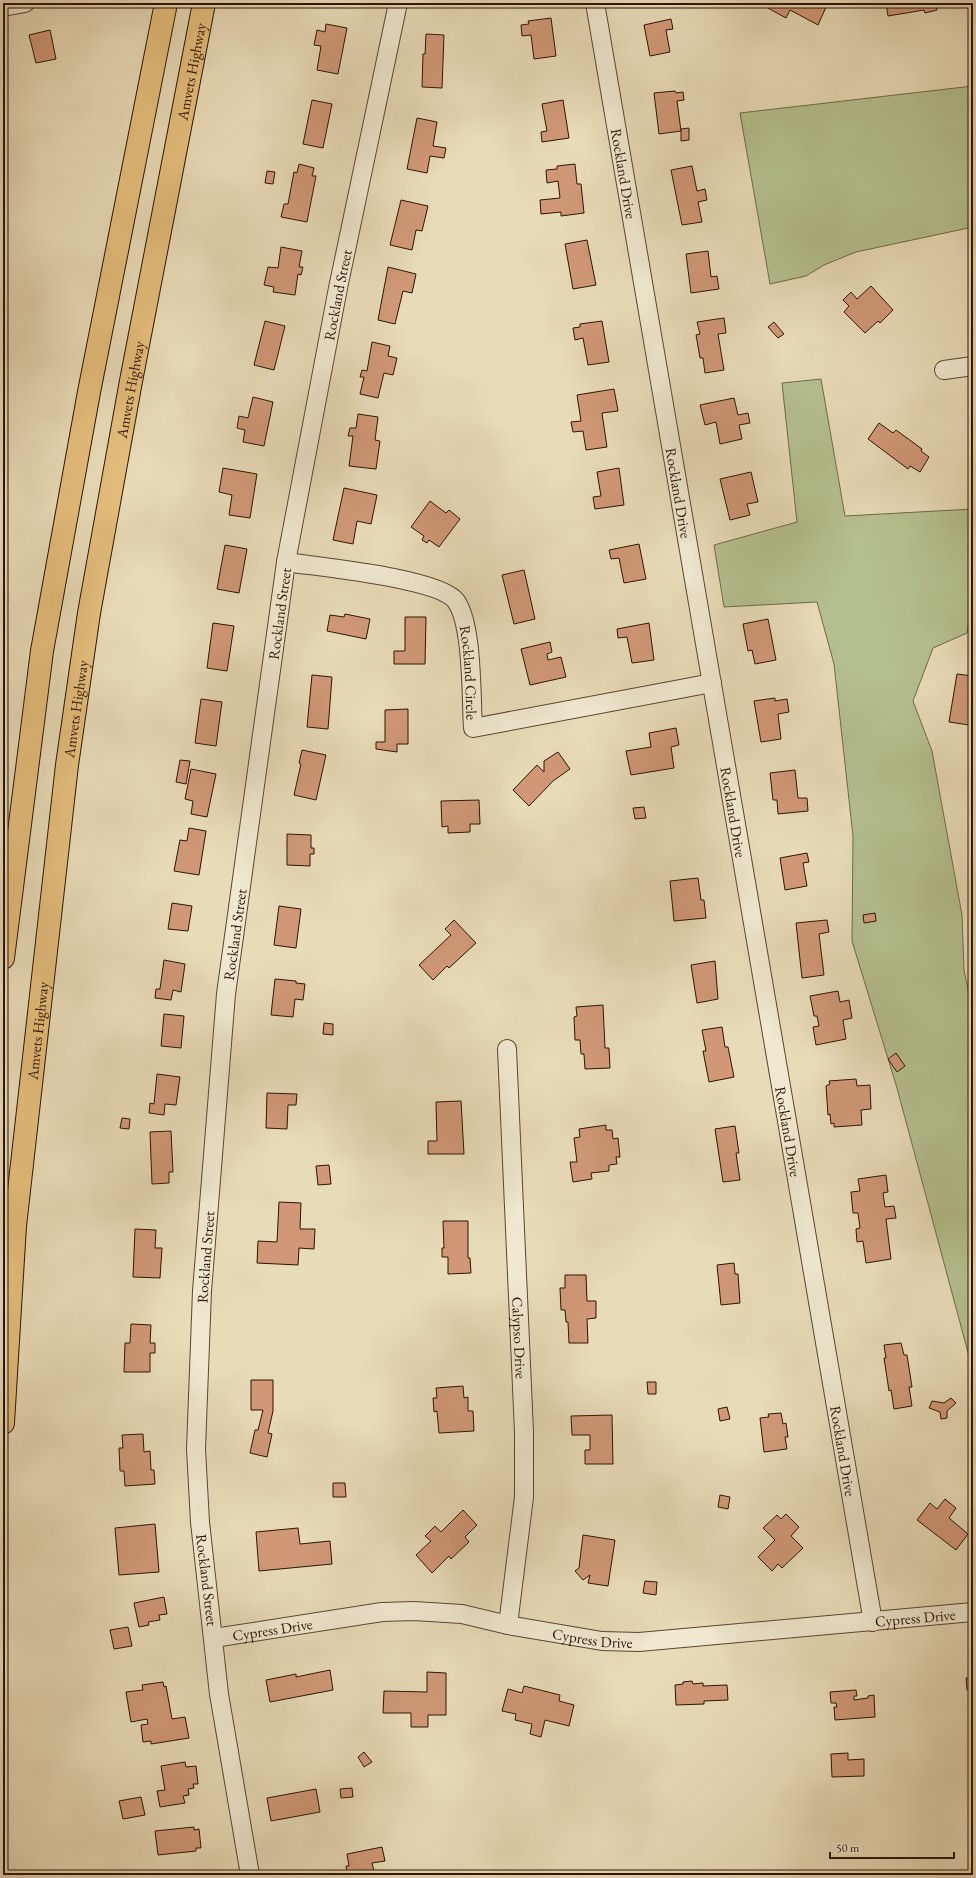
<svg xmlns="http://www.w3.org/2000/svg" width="976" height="1878" font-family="'EB Garamond',serif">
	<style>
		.green { fill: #b5c08f; stroke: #706a4a }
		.building { fill: #d09877; stroke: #2c1405 }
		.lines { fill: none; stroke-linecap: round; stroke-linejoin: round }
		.minor-casing { stroke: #5b4632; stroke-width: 20 }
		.motorway-casing { stroke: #2c1405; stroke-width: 24 }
		.minor { stroke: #f0e8d0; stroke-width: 18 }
		.motorway { stroke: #e4be7c; stroke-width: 22 }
		.labels { text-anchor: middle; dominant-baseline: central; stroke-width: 3; stroke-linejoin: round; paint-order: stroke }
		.street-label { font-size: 15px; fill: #2c1405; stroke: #f0e8d0 }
	</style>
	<rect width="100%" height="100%" fill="#e8dbb7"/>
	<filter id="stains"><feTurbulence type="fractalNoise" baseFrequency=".005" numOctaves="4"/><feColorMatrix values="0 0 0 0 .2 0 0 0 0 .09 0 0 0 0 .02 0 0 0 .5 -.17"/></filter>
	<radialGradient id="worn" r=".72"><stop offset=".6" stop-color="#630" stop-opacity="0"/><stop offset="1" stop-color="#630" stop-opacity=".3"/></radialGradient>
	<g class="green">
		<path d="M973,86v141l-117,25 -32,13 -18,11 -36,8 -30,-171z"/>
		<path d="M821,379l24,137 128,-7v79l-6,45 -34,15 -20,53 19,50 30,164 2,55 9,43v358l-76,-283 -45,-147 1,-105 -19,-172 -17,-62 -93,5 -10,-62 83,-23 -15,-139z"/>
	</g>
	<g class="building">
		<path d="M769,3h50l7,4 -8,18 -28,-15 -4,8 -20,-11z"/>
		<path d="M886,3h50l1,7 -12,3 -1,-3 -36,6z"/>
		<path d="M551,18l5,38 -22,3 -3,-24 -9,1 -1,-11 8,-1 -1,-3z"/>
		<path d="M671,19l2,10 -7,1 4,22 -20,4 -6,-31z"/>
		<path d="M326,24l21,4 -9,46 -21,-4 4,-24 -7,-1 3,-15 8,2z"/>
		<path d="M50,30l6,29 -20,4 -7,-28z"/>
		<path d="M426,34l18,1 -2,53 -20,-1 1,-33h2z"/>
		<path d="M675,91l1,2 7,-1 1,8 -7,1 4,30 -22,3 -5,-41z"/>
		<path d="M312,100l20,4 -9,44 -20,-4z"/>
		<path d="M563,100l6,38 -27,4 -1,-10 6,-1 -5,-27z"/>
		<path d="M417,118l20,4 -4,24 13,2 -2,10 -14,-2 -3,17 -20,-4z"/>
		<path d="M689,128v12l-8,1v-12z"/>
		<path d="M299,164l15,4 -2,8h4l-9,46 -26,-5 3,-13h4l6,-32 3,1z"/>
		<path d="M575,164l2,20h4l3,29 -23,3v-4l-20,2 -1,-14 20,-2 -2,-17 -11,2 -1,-13 11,-1v-3z"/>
		<path d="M692,166l5,25 8,-2 2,11 -9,2 4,20 -20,3 -11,-55z"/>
		<path d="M267,171l8,1 -2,12 -8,-1z"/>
		<path d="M401,200l27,6 -6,25 -6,-1 -4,20 -22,-5z"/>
		<path d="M587,240l9,45 -23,4 -8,-45z"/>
		<path d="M281,247l21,4 -3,16h4l-2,8 -3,-1 -3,21 -22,-3 1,-5 -10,-2 4,-18 10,1z"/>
		<path d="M708,251l3,26 6,-1 2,13 -28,4 -5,-39z"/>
		<path d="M388,267l28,7 -4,19 -9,-2 -8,33 -17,-4z"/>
		<path d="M871,286l22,24 -13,13 -2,-2 -13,12 -21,-21 5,-6 -6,-6 8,-8 6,7z"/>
		<path d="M724,318l2,15 -8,1 6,36 -19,3 -2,-15h-3l-4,-23 4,-1 -3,-12z"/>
		<path d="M265,321l20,5 -11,44 -20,-5z"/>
		<path d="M602,321l7,41 -21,3 -5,-27 -8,2 -2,-12 7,-1v-3z"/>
		<path d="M774,322l10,12 -6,4 -10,-11z"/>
		<path d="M372,342l18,4 -2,10 9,2 -4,17 -9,-2 -6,25 -18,-4 4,-17h-4l2,-7 5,1z"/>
		<path d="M614,389l4,22 -16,2 5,34 -21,3 -3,-19 -10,1 -2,-10 10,-1 -4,-26z"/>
		<path d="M253,397l20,5 -9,44 -21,-4 2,-12 -8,-2 2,-12 9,2z"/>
		<path d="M734,398l4,17 10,-2 2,10 -11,2 3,14 -22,5 -4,-22 -11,3 -5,-20z"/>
		<path d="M358,414l20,3 -3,23 5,1 -4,28 -27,-3 4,-30h-5l2,-8h6z"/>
		<path d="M879,423l14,10 3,-3 26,19 -1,2 8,6 -9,15 -10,-6 -2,3 -40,-30z"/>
		<path d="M223,468l34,6 -7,44 -21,-3 3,-20 -13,-3z"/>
		<path d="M619,468l5,37 -29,4 -2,-12 8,-1 -4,-24z"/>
		<path d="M751,472l7,30 -11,2 3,11 -20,5 -10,-41z"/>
		<path d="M344,488l33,7 -6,29 -14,-3 -4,23 -20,-4z"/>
		<path d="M430,501l16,12 3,-3 11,9 -21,28 -10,-7 -2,3 -5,-3 2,-4 -13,-9z"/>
		<path d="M639,544l7,35 -22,4 -5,-25 -8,1 -2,-9z"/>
		<path d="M225,545l22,4 -8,44 -22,-4z"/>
		<path d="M524,570l11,49 -21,5 -12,-49z"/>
		<path d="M345,614l25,5 -4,20 -39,-8 3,-16 14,2z"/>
		<path d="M405,617h21l-1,47h-31v-13h11z"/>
		<path d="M768,619l8,41 -21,4 -3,-14 -4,1 -5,-27z"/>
		<path d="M213,623l21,3 -7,45 -20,-3z"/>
		<path d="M649,623l5,37 -22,3 -5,-26 -9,1 -1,-9z"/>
		<path d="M550,642l2,10 -5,2 1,6 13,-3 5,20 -36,8 -9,-36z"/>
		<path d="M957,674l16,2v29l-4,20 -20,-3z"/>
		<path d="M312,675l20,2 -4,52 -21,-2z"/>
		<path d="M775,698v3l12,-2 2,13 -11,2 3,25 -20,3 -7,-41z"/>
		<path d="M201,699l21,3 -6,44 -21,-3z"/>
		<path d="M408,709v35h-11v8l-21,-3v-7h9v-32z"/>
		<path d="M676,728l3,17 -8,2 3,21 -43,7 -5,-24 25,-4 -2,-14z"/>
		<path d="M302,750l24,5 -10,45 -22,-5 7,-31 -2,-1z"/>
		<path d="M558,752l12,17 -17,12 -24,25 -16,-16 24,-25 7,7v-11z"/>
		<path d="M180,760l10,1 -4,23 -10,-2z"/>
		<path d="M191,769l25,5 -9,43 -16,-3 2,-13 -8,-2z"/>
		<path d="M795,770l3,28h9l1,13 -30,3 -1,-14h-4l-3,-27z"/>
		<path d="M479,800l1,24h-10v8l-22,1v-7l-6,1 -1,-26z"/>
		<path d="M644,807l2,11 -11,1 -2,-11z"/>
		<path d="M189,828l17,3 -7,44 -25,-4 6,-31 7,1z"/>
		<path d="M287,834l24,1v13h3v6h-4v12l-23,-1z"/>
		<path d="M807,853l2,9 -6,1 4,23 -22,4 -5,-32z"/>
		<path d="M698,878l3,22h3l2,18 -32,3 -4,-40z"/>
		<path d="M172,903l20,3 -4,25 -20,-2z"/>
		<path d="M279,906l22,3 -5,39 -22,-3z"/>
		<path d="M875,913l1,8 -12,2 -1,-8z"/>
		<path d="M454,920l22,23 -27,25 -2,-2 -14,14 -14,-15 32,-30 -6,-6z"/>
		<path d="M827,920l2,12 -10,2 5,41 -22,3 -6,-55z"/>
		<path d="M164,960l21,4 -4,28 -8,-2 -2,10 -16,-2 1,-9h4z"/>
		<path d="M715,961l3,38 -21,4 -6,-38z"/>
		<path d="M275,979l21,2v2l9,1 -2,16 -8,-1 -2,18 -22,-2z"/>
		<path d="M838,991l2,11 9,-2 3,18 -9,2 3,19 -30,6 -3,-18 6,-1 -2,-10h-3l-4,-20z"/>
		<path d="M603,1005l2,43h4l1,20 -25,1 -1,-15h-3l-1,-14h-5l-1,-23 3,-1 -1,-9z"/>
		<path d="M164,1014l20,2 -3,32 -20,-2z"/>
		<path d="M324,1023l9,1v11l-10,-1z"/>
		<path d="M722,1027l3,20h3l6,30 -25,5 -6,-31h3l-4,-21z"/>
		<path d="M896,1053l9,13 -8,6 -9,-13z"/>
		<path d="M157,1074l23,3 -4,28 -11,-1 -1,11 -15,-2 1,-10 4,1z"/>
		<path d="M856,1079l1,7 13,-1 1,24 -10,1 1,15 -28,2v-4l-3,1 -1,-10 -2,1 -2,-29 4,-2 -1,-3z"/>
		<path d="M267,1093l30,1 -1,11h-8l-1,24 -21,-1z"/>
		<path d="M461,1101l3,53h-36v-13h9l-1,-39z"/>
		<path d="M122,1118l8,1 -1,10 -9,-1z"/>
		<path d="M606,1125v5h6l1,9 5,-1 2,19h-4l1,7 -8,1v6l-18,2 1,6 -19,3 -3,-20h7l-3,-24 6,-1 -1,-8z"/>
		<path d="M735,1126l4,27h-3l4,27 -17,2 -8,-53z"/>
		<path d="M171,1131l2,41h-4v11l-17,1 -2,-52z"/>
		<path d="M329,1165l2,19 -13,1 -2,-19z"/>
		<path d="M886,1175l2,17 -5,1 2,14 9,-1 2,12 -10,1 5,40 -25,4 -3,-22 -6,1 -1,-13 4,-1 -2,-15h-5l-2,-21 9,-1 -2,-12z"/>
		<path d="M279,1202l22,1 -1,26h15l-1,20 -15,-1 -1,17 -41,-2 1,-22 19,1z"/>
		<path d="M443,1221h25v37h2l1,15 -23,1v-17h-6v-9h2z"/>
		<path d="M135,1229l21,1 -1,18h7l-2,30 -27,-1z"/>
		<path d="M734,1263l1,11h3l2,29 -19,2 -4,-40z"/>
		<path d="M565,1275h21l1,26h9v17l-9,1 1,24h-19l-1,-21h-2l-1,-12h-4l-1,-22h5z"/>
		<path d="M131,1324l20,1 -1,18h5v10h-5v19h-26l1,-29h5z"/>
		<path d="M901,1343l3,12h3l5,32h-3l3,19 -18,3 -3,-19 -2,1 -5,-33h2l-2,-13z"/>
		<path d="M251,1380h22v31l-5,22 4,1 -5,23 -17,-4 5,-23h3l5,-20h-12z"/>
		<path d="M647,1382h9v12h-8z"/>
		<path d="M463,1386l1,12 4,-1v14h5l1,20 -35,2 -2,-22 -3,1 -1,-14h4l-1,-10z"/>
		<path d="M951,1398l5,5 -9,8v7l-6,1 -1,-7 -11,-4 3,-7 12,2z"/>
		<path d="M727,1407l3,12 -10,2 -2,-12z"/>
		<path d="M781,1413l2,11 3,-1 2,14h-3l2,12 -23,3 -4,-34 9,-1 -1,-3z"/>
		<path d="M612,1415l1,49h-28v-14h5v-15h-18l-1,-19z"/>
		<path d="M143,1434l1,18 6,-1 1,19h3l1,14 -30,2 -1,-15h-4l-1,-23h4l-1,-13z"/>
		<path d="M333,1483h12l1,14h-13z"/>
		<path d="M720,1495l10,2 -2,12 -10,-2z"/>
		<path d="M945,1499l11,9 -7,10 19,16 -12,16 -39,-30 13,-17 7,6z"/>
		<path d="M463,1510l14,15 -12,12 4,5 -18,17 -2,-3 -17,17 -16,-18 15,-14 -6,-5 10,-10 6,6z"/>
		<path d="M786,1514l13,13 -8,9 12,12 -21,20 -4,-4 -6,7 -14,-14 17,-17 -12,-12 14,-13 4,4z"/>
		<path d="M155,1524l4,48 -40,3 -4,-47z"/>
		<path d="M298,1528l2,16 30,-3 2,23 -73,7 -3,-39z"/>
		<path d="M583,1535l32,5 -7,46 -20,-3 2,-8 -7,5 -8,-9 4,-3z"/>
		<path d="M645,1581l12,1 -1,13 -13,-2z"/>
		<path d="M164,1597l3,17 -8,1 1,5 -12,2 1,3 -10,2 -5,-24z"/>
		<path d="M128,1627l4,19 -18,3 -4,-19z"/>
		<path d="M330,1670l3,20 -63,12 -4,-22 30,-6v3z"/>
		<path d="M427,1672l19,1v42h-18v12h-17v-14h-28l1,-22 43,1z"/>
		<path d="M966,1678h7v12h-6z"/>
		<path d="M692,1681l1,3 10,-1v3l24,-1 1,15 -24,1v3l-28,1 -1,-20 8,-1v-2z"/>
		<path d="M163,1682l1,5 2,-1 6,33 13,-2 4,21 -38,6v-3l-8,1 -2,-17 7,-1 -1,-5 -16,3 -5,-30 17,-2 -1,-5z"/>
		<path d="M524,1686l36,9 -1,6 15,4 -5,21 -24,-6 -4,17 -11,-3 2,-10 -17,-4 1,-6 -14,-3 6,-22 14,4z"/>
		<path d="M856,1690l1,6h-3v4l14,-2v-2l6,-1 1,22 -40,3 -1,-13h3l-1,-4h-5l-1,-11z"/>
		<path d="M364,1752l8,10 -8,5 -6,-10z"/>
		<path d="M848,1753v7l16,-1v17l-32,1 -1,-23z"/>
		<path d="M185,1762l1,5 10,-1 2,18h-5l1,4 -6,1 1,6 -6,1 2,7 -25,4 -3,-16 8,-1 -4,-24z"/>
		<path d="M352,1788l1,9 -12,1 -1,-9z"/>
		<path d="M316,1789l4,23 -49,9 -4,-23z"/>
		<path d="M141,1797l4,18 -22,4 -4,-18z"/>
		<path d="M194,1827v3l5,-1 2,19h-5v3l-38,4 -3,-24z"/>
		<path d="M382,1847l3,14 -13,2 3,12h-23l-1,-3 -4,1 -1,-7h3l-2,-12z"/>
	</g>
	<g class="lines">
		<g class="minor-casing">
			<g id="minor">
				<path id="s1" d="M595,3l278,1619"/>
				<path d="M3,7l22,-4"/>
				<path d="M944,370l29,-4"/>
				<path id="s2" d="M286,562c32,5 153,16 170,39 17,24 15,96 17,127l239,-45"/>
				<path id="s3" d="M507,1049l17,383v65l-16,128"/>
				<path id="s4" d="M214,1638l168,-26 32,-1 48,3 46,11 94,16 37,1 334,-30"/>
				<path id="s5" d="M250,1875l-31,-181 -19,-172 -4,-73 6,-158 24,-297 60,-432 52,-274 60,-285"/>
			</g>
		</g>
		<g class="motorway-casing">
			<g id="motorway">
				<path d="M3,958l39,-307 47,-259 77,-389"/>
				<path id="s6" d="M3,1423l12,-197 52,-461 22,-152 42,-232 73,-378"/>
			</g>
		</g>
		<use href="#minor" class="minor"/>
		<use href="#motorway" class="motorway"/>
	</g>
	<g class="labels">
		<g class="street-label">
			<text stroke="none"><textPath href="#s6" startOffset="1366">Amvets Highway</textPath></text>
			<text stroke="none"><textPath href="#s1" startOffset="173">Rockland Drive</textPath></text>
			<text stroke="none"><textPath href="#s5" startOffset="1594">Rockland Street</textPath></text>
			<text stroke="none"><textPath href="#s6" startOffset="1042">Amvets Highway</textPath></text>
			<text stroke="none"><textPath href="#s1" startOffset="497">Rockland Drive</textPath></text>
			<text stroke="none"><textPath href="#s5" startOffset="1270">Rockland Street</textPath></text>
			<text stroke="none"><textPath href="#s2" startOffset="250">Rockland Circle</textPath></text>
			<text stroke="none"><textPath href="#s6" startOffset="718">Amvets Highway</textPath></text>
			<text stroke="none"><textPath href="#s1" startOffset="821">Rockland Drive</textPath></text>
			<text stroke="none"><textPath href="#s5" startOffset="946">Rockland Street</textPath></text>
			<text stroke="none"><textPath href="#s6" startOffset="394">Amvets Highway</textPath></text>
			<text stroke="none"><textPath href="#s1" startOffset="1145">Rockland Drive</textPath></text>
			<text stroke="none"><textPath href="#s5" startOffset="622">Rockland Street</textPath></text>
			<text stroke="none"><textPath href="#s3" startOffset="289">Calypso Drive</textPath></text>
			<text stroke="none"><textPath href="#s1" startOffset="1469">Rockland Drive</textPath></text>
			<text transform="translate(207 1580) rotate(83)">Rockland Street</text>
			<text stroke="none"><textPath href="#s4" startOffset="707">Cypress Drive</textPath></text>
			<text stroke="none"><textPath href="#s4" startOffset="59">Cypress Drive</textPath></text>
			<text stroke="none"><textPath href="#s4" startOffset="383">Cypress Drive</textPath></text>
		</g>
	</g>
	<rect width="976" height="1878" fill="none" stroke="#e8dbb7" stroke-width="16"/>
	<rect x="4" y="4" width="968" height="1870" fill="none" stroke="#2c1405" stroke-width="2"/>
	<rect x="8" y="8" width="960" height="1862" fill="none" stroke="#2c1405"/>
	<path d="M830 1852v6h124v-6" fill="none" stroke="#2c1405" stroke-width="2"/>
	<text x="836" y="1852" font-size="12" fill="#2c1405" stroke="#f0e8d0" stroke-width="3" paint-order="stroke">50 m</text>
	<rect width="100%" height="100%" filter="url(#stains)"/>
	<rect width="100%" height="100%" fill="url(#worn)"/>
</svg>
